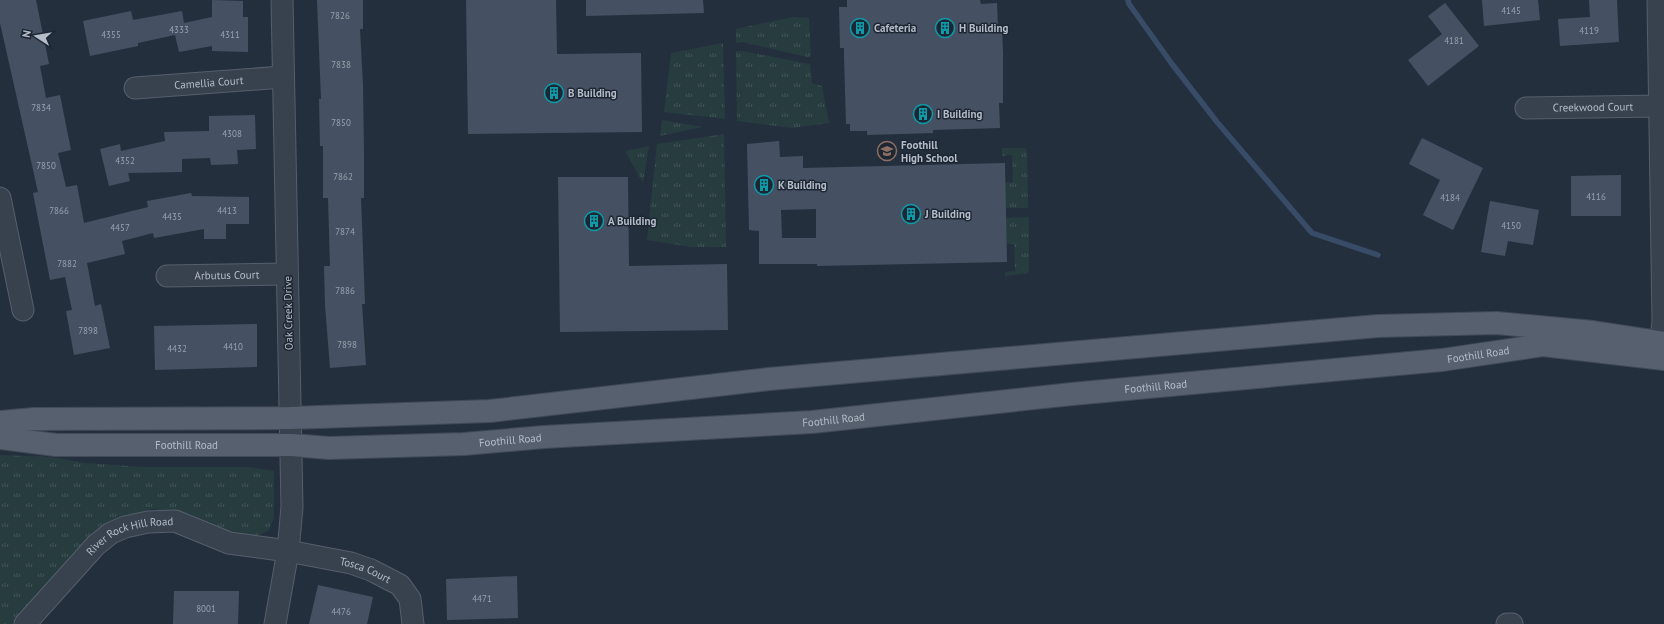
<svg xmlns="http://www.w3.org/2000/svg" width="1664" height="624" font-family="'PT Sans',sans-serif">
	<style>
		.grass { fill: url(#grass-tufts) }
		.lines { fill: none; stroke-linecap: round; stroke-linejoin: round }
		.stream { stroke: #394c67; stroke-width: 5.5 }
		.building { fill: #455162; fill-rule: evenodd }
		.minor-casing { stroke: #565f6c; stroke-width: 23 }
		.major-casing { stroke: #414a57; stroke-width: 24 }
		.minor { stroke: #38414e; stroke-width: 21 }
		.major { stroke: #56606e; stroke-width: 22 }
		.labels { text-anchor: middle; dominant-baseline: central; stroke-width: 3; stroke-linejoin: round; paint-order: stroke }
		.number-label { font-size: 9px; fill: #98a1af }
		.poi-label { font-size: 11px; font-weight: bold; fill: #b4bcc9; stroke: #1d2633; text-anchor: start }
		.street-label { font-size: 11px; fill: #b4bcc9; stroke: #1d2633 }
	</style>
	<defs>
		<pattern id="grass-tufts" width="24" height="20" patternUnits="userSpaceOnUse"><rect width="24" height="20" fill="#263c3f"/><path d="M3 7l-1-3M5 7V3M7 7l1-3M15 17l-1-3M17 17v-4M19 17l1-3" fill="none" stroke="#435659"/></pattern>
	</defs>
	<rect width="100%" height="100%" fill="#242f3e"/>
	<g class="grass">
		<path d="M793,17l16,1 2,38 -4,1 -65,-15 -6,1v-14z"/>
		<path d="M723,43l2,76 -61,-7 7,-59z"/>
		<path d="M736,51h6l68,13 2,19 10,3 7,37 -37,5 -55,-7z"/>
		<path d="M662,120l40,7 -42,9z"/>
		<path d="M724,134l2,113h-35l-44,-7 10,-96z"/>
		<path d="M649,146l-6,37 -18,-32z"/>
		<path d="M1002,148h23l2,2 1,58h-30v-25l15,-1 -1,-27 -10,1z"/>
		<path d="M1029,217v53l-1,3 -23,3v-4l10,-1 -1,-27h-14l-1,-26z"/>
		<path d="M0,455l52,2 33,6 58,4h105l26,4v47l-6,13 -12,5 -32,-6 -35,-16 -37,-5 -32,9 -30,18 -64,73 -11,15h-15z"/>
	</g>
	<g class="lines">
		<path class="stream" d="M1128,0l1,4 43,60 45,58 95,111 66,22"/>
	</g>
	<g class="building">
		<path d="M0,0h36l13,64 -9,2 6,32 14,-3 11,55 -13,3 8,34 11,-2 7,38 64,-16 -1,-6 44,-8 1,3 57,1v27h-23v15h-22v-10l-50,9 -1,-5 -31,8 3,13 -38,9 8,43 6,-2 9,44 -36,7 -8,-44 6,-1 -7,-33 -15,3 -17,-87 5,-1 -38,-169z"/>
		<path d="M212,0l31,1v16h5v35l-36,-1v-5l-33,6 -4,-17 -37,8v3l-48,10 -7,-35 48,-10 2,9 49,-9 2,12 28,-6z"/>
		<path d="M317,0h46v29h-3l3,56 1,69v44h-3l4,106h-3l4,61 -36,3 -5,-63 -1,-39h6l-2,-68h-5v-52h-3l-1,-47h2z"/>
		<path d="M466,0h90l1,54 84,-1 1,79 -174,2z"/>
		<path d="M586,0h117l1,13 -118,3z"/>
		<path d="M847,0h133l1,4 16,-1 1,25h4l1,25v50h-4l1,25 -67,2v3l-66,2v-4h-17v-7h-4l-2,-67v-9h-4l-1,-41h8z"/>
		<path d="M1482,0h56l2,20 -56,6z"/>
		<path d="M1589,0h28l2,42 -59,4 -2,-27 32,-2z"/>
		<path d="M1445,3l34,43 -51,40 -20,-26 34,-26 -14,-18z"/>
		<path d="M255,115l1,34 -19,1 1,14 -27,1 -1,-7 -28,1v13l-54,1 2,8 -21,5 -9,-37 20,-5 1,7 44,-10 -1,-9 45,-1v-15z"/>
		<path d="M1422,138l61,30 -30,62 -30,-15 17,-35 -31,-16z"/>
		<path d="M779,141l1,16 23,-1v12l202,-5 2,99 -190,4v-2h-58v-33l-10,-1 -2,-86zM816,209v29h-34l-1,-28z"/>
		<path d="M1621,175v41h-50v-40z"/>
		<path d="M558,177h70l1,89 98,-2 1,66 -168,2z"/>
		<path d="M1490,201l49,9 -6,35 -25,-4 -3,15 -24,-4z"/>
		<path d="M257,324v43l-102,3 -1,-44z"/>
		<path d="M517,576l1,42 -71,2 -1,-41z"/>
		<path d="M318,585l55,12 -6,27h-58z"/>
		<path d="M174,591h65l-1,33h-65z"/>
	</g>
	<g class="lines">
		<g class="minor-casing">
			<g id="minor">
				<path id="s1" d="M135,88l148,-11"/>
				<path id="s2" d="M1526,108l134,-2"/>
				<path d="M0,198l23,112"/>
				<path id="s3" d="M167,276l120,-2"/>
				<path d="M1657,358l4,-16 2,-21 -5,-321"/>
				<path id="s4" d="M25,624l71,-79 15,-12 14,-6 23,-5 27,-1 54,22 59,8 63,12 20,7 29,15 10,14 3,25"/>
				<path d="M275,624l13,-73 4,-44 -10,-507"/>
				<path d="M1507,624h5"/>
			</g>
		</g>
		<g class="major-casing">
			<g id="major">
				<path d="M0,422l34,-3 256,-1 200,-7 279,-32 609,-53 118,-3 97,9 71,11"/>
				<path id="s5" d="M0,438l56,7h236l37,3 135,-4 80,-7 268,-15 260,-28 370,-34 101,-15 121,14"/>
			</g>
		</g>
		<use href="#minor" class="minor"/>
		<use href="#major" class="major"/>
	</g>
	<defs>
		<g id="building-ring" transform="scale(1)"><circle r="9.5" fill="#1d2633" stroke="#0f9aa8" stroke-width="1.5"/><path d="M-4-6H4V6H1V3H-1V6H-4ZM-2.5-4.3h1.7v1.8h-1.7ZM.8-4.3h1.7v1.8H.8ZM-2.5-1h1.7V.8h-1.7ZM.8-1h1.7V.8H.8Z" fill="#0f9aa8"/></g>
		<g id="school-ring" transform="scale(1)"><circle r="9.5" fill="#1d2633" stroke="#8d6e63" stroke-width="1.5"/><path d="M0-5L7-2L0 1L-7-2ZM-4 1L0 2.5L4 1V4Q0 6-4 4Z" fill="#8d6e63"/></g>
	</defs>
	<g fill-rule="evenodd">
		<use href="#building-ring" x="860" y="28"/>
		<use href="#building-ring" x="945" y="28"/>
		<use href="#building-ring" x="554" y="93"/>
		<use href="#building-ring" x="923" y="114"/>
		<use href="#school-ring" x="887" y="151"/>
		<use href="#building-ring" x="764" y="185"/>
		<use href="#building-ring" x="911" y="214"/>
		<use href="#building-ring" x="594" y="221"/>
	</g>
	<g class="labels">
		<g class="number-label">
			<text x="1511" y="10">4145</text>
			<text x="340" y="15">7826</text>
			<text x="179" y="29">4333</text>
			<text x="1589" y="30">4119</text>
			<text x="111" y="34">4355</text>
			<text x="230" y="34">4311</text>
			<text x="1454" y="40">4181</text>
			<text x="341" y="64">7838</text>
			<text x="41" y="107">7834</text>
			<text x="341" y="122">7850</text>
			<text x="232" y="133">4308</text>
			<text x="125" y="160">4352</text>
			<text x="46" y="165">7850</text>
			<text x="343" y="176">7862</text>
			<text x="1596" y="196">4116</text>
			<text x="1450" y="197">4184</text>
			<text x="59" y="210">7866</text>
			<text x="227" y="210">4413</text>
			<text x="172" y="216">4435</text>
			<text x="1511" y="225">4150</text>
			<text x="120" y="227">4457</text>
			<text x="345" y="231">7874</text>
			<text x="67" y="263">7882</text>
			<text x="345" y="290">7886</text>
			<text x="88" y="330">7898</text>
			<text x="347" y="344">7898</text>
			<text x="233" y="346">4410</text>
			<text x="177" y="348">4432</text>
			<text x="482" y="598">4471</text>
			<text x="206" y="608">8001</text>
			<text x="341" y="611">4476</text>
		</g>
		<g class="poi-label">
			<text x="874" y="28">Cafeteria</text>
			<text x="959" y="28">H Building</text>
			<text x="568" y="93">B Building</text>
			<text x="937" y="114">I Building</text>
			<text x="901" y="145">Foothill<tspan x="901" dy="13">High School</tspan></text>
			<text x="778" y="185">K Building</text>
			<text x="925" y="214">J Building</text>
			<text x="608" y="221">A Building</text>
		</g>
		<g class="street-label">
			<text stroke="none"><textPath href="#s1" startOffset="74">Camellia Court</textPath></text>
			<text stroke="none"><textPath href="#s2" startOffset="67">Creekwood Court</textPath></text>
			<text stroke="none"><textPath href="#s3" startOffset="60">Arbutus Court</textPath></text>
			<text transform="translate(288 313) rotate(-91)">Oak Creek Drive</text>
			<text stroke="none"><textPath href="#s5" startOffset="1483">Foothill Road</textPath></text>
			<text stroke="none"><textPath href="#s5" startOffset="1159">Foothill Road</textPath></text>
			<text stroke="none"><textPath href="#s5" startOffset="835">Foothill Road</textPath></text>
			<text stroke="none"><textPath href="#s5" startOffset="511">Foothill Road</textPath></text>
			<text stroke="none"><textPath href="#s5" startOffset="187">Foothill Road</textPath></text>
			<text stroke="none"><textPath href="#s4" startOffset="142">River Rock Hill Road</textPath></text>
			<text stroke="none"><textPath href="#s4" startOffset="389">Tosca Court</textPath></text>
		</g>
	</g>
	<g transform="translate(36 36) rotate(282)" stroke="#1d2633" stroke-width="3" paint-order="stroke">
	<path d="M0-3L7 15L0 10L-7 15Z" fill="#b4bcc9"/>
	<text y="-6" font-size="11" font-weight="bold" text-anchor="middle" fill="#b4bcc9">N</text>
	</g>
</svg>
